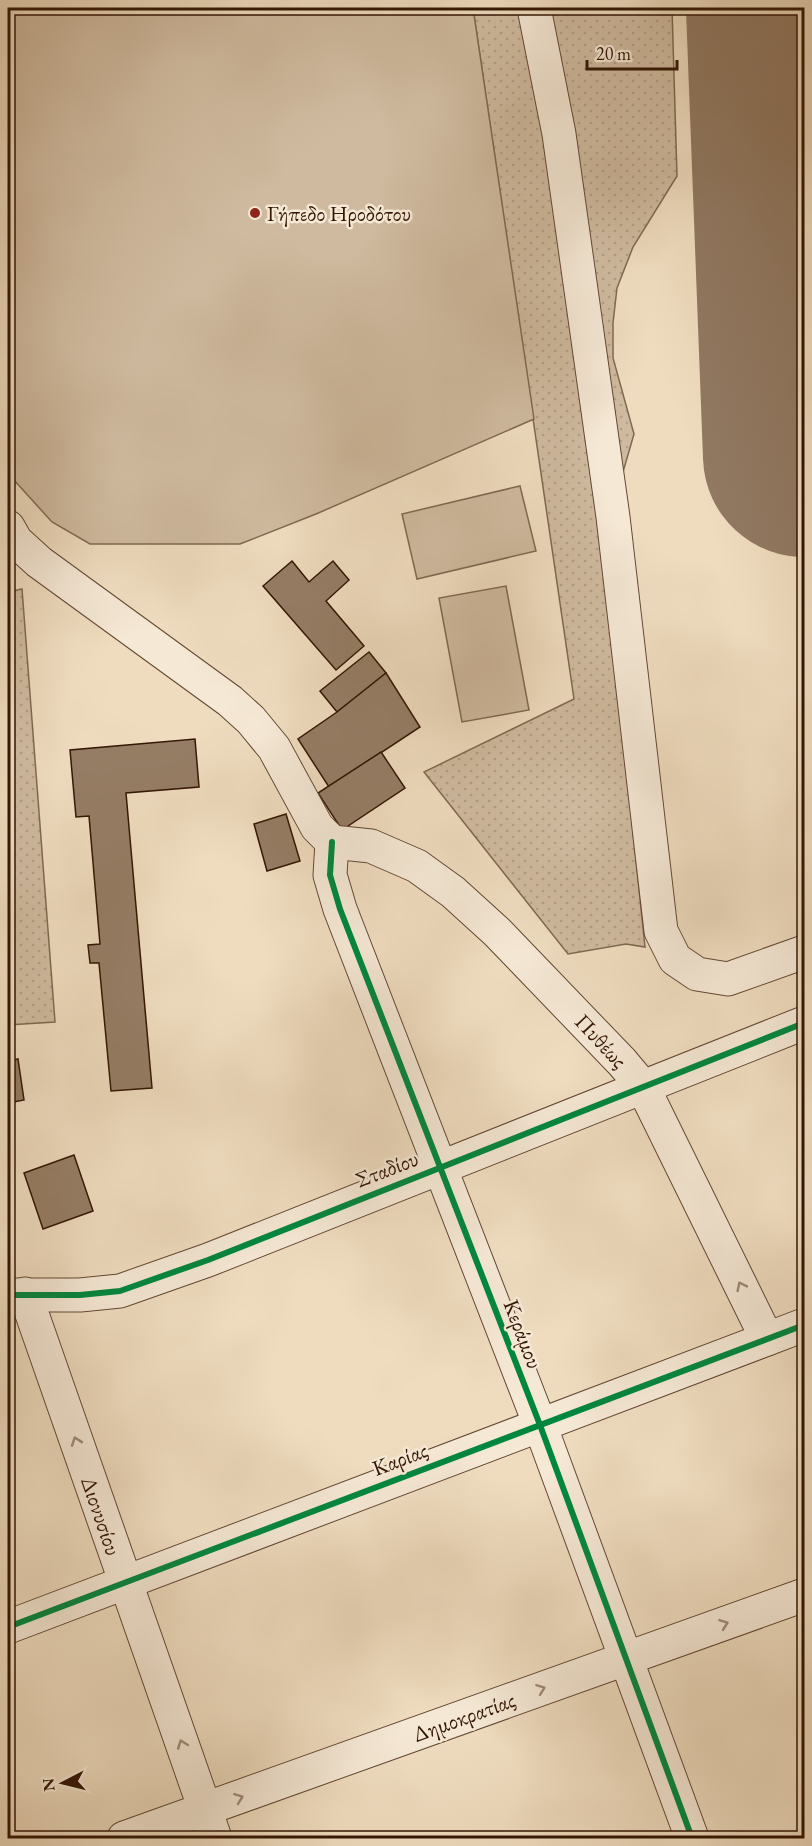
<svg xmlns="http://www.w3.org/2000/svg" width="812" height="1846" font-family="'EB Garamond',serif">
	<style>
		.grass { fill: url(#grass-dots); stroke: #816852; stroke-width: 1.5 }
		.green { fill: #cfba9f; stroke: #816852; stroke-width: 1.5 }
		.lines { fill: none; stroke-linecap: round; stroke-linejoin: round }
		.runway { stroke: #917962; stroke-width: 202 }
		.building { fill: #957d65; stroke: #331604; stroke-width: 1.5 }
		.minor-casing { stroke: #624833; stroke-width: 35 }
		.minor { stroke: #f5e8d5; stroke-width: 33 }
		.cycleway-casing { stroke: #f5e8d5; stroke-width: 10 }
		.cycleway { stroke: #00873e; stroke-width: 6 }
		.oneway { stroke: #9e8a77 }
		.poi-dot { fill: #8f2418; stroke: #f5e8d5; stroke-width: 2 }
		.labels { text-anchor: middle; dominant-baseline: central; stroke-width: 5; stroke-linejoin: round; paint-order: stroke }
		.poi-label { font-size: 22px; fill: #331604; stroke: #f5e8d5; text-anchor: start }
		.street-label { font-size: 22px; fill: #331604; stroke: #f5e8d5 }
	</style>
	<defs>
		<pattern id="grass-dots" width="8" height="8" patternUnits="userSpaceOnUse" patternTransform="scale(1.5)"><rect width="8" height="8" fill="#cfba9f"/><path d="M2 2h.1M6 6h.1" fill="none" stroke="#b29f87" stroke-width="1.8" stroke-linecap="round"/></pattern>
	</defs>
	<rect width="100%" height="100%" fill="#efdcbf"/>
	<filter id="stains"><feTurbulence type="fractalNoise" baseFrequency=".00333" numOctaves="4"/><feColorMatrix values="0 0 0 0 .2 0 0 0 0 .09 0 0 0 0 .02 0 0 0 .5 -.17"/></filter>
	<radialGradient id="worn" r=".72"><stop offset=".6" stop-color="#630" stop-opacity="0"/><stop offset="1" stop-color="#630" stop-opacity=".3"/></radialGradient>
	<g class="grass">
		<path d="M473,8h199l5,168 -44,71 -16,41 -4,35v35l21,76 -31,107 42,406 -19,-3 -58,10 -144,-182 150,-73z"/>
		<path d="M22,589l33,433 -47,3v-433z"/>
	</g>
	<g class="green">
		<path d="M8,8h465l61,411 -218,95 -76,30h-150l-38,-22 -39,-43 -5,-41z"/>
		<path d="M520,486l16,65 -119,28 -15,-65z"/>
		<path d="M506,586l23,124 -67,12 -23,-124z"/>
	</g>
	<g class="lines">
		<path class="runway" d="M787,8l17,448"/>
	</g>
	<g class="building">
		<path d="M292,561l17,21 24,-21 16,19 -23,21 38,45 -28,24 -73,-84z"/>
		<path d="M369,652l17,21 -49,39 -17,-21z"/>
		<path d="M386,673l34,54 -91,60 -31,-48 39,-27z"/>
		<path d="M195,739l4,48 -73,6 26,295 -41,3 -12,-128h-9l-2,-18 12,-1 -11,-128 -13,1 -6,-67z"/>
		<path d="M381,752l24,36 -63,42 -24,-37z"/>
		<path d="M286,814l14,47 -33,10 -13,-47z"/>
		<path d="M18,1059l6,41 -16,3v-42z"/>
		<path d="M74,1155l19,56 -50,18 -19,-56z"/>
	</g>
	<g class="lines">
		<g class="minor-casing">
			<g id="minor">
				<path d="M534,8l25,126 54,383 48,414 14,28 22,15 31,5 76,-27"/>
				<path d="M8,527l8,14 23,21 191,139 21,19 23,28 43,79 15,15"/>
				<path d="M332,842l-2,33 10,34 200,516 152,413"/>
				<path d="M332,842l39,4 46,20 36,26 44,40 125,130 21,25 124,252"/>
				<path d="M25,1294l190,544"/>
				<path d="M8,1295h72l40,-4 88,-31 596,-237"/>
				<path d="M8,1627l796,-302"/>
				<path d="M124,1838l680,-243"/>
			</g>
		</g>
		<use href="#minor" class="minor"/>
		<g class="cycleway-casing">
			<g id="cycleway">
				<path d="M332,842l-2,33 10,34 200,516 152,413"/>
				<path d="M8,1295h72l40,-4 88,-31 596,-237"/>
				<path d="M8,1627l796,-302"/>
			</g>
		</g>
		<use href="#cycleway" class="cycleway"/>
	</g>
	<defs><path id="oneway-chevron" d="M-2-3.5L2.5 0L-2 3.5" fill="none" stroke-width="1.6" stroke-linecap="round" stroke-linejoin="round" transform="scale(1.5)"/></defs>
	<g class="oneway">
		<use href="#oneway-chevron" transform="translate(741 1286) rotate(-116)"/>
		<use href="#oneway-chevron" transform="translate(76 1441) rotate(-109)"/>
		<use href="#oneway-chevron" transform="translate(724 1624) rotate(-20)"/>
		<use href="#oneway-chevron" transform="translate(541 1689) rotate(-20)"/>
		<use href="#oneway-chevron" transform="translate(182 1744) rotate(-110)"/>
		<use href="#oneway-chevron" transform="translate(239 1798) rotate(-20)"/>
	</g>
	<circle class="poi-dot" cx="255" cy="213" r="6"/>
	<g class="labels">
		<g class="poi-label">
			<text x="267" y="213">Γήπεδο Ηροδότου</text>
		</g>
		<g class="street-label">
			<text transform="translate(601 1041) rotate(47)">Πυθέως</text>
			<text transform="translate(387 1169) rotate(-21)">Σταδίου</text>
			<text transform="translate(523 1334) rotate(69)">Κεράμου</text>
			<text transform="translate(400 1459) rotate(-21)">Καρίας</text>
			<text transform="translate(101 1516) rotate(71)">Διονυσίου</text>
			<text transform="translate(464 1717) rotate(-20)">Δημοκρατίας</text>
		</g>
	</g>
	<rect width="812" height="1846" fill="none" stroke="#efdcbf" stroke-width="30"/>
	<rect x="9" y="9" width="794" height="1828" fill="none" stroke="#331604" stroke-width="3"/>
	<rect x="15" y="15" width="782" height="1816" fill="none" stroke="#331604" stroke-width="1.5"/>
	<g transform="translate(63 1783) rotate(263)" stroke="#f5e8d5" stroke-width="4.5" paint-order="stroke">
	<path d="M0-4.5L10 22L0 15L-10 22Z" fill="#331604"/>
	<text y="-9" font-size="16" font-weight="bold" text-anchor="middle" fill="#331604">N</text>
	</g>
	<path d="M587 60v9h90v-9" fill="none" stroke="#331604" stroke-width="3"/>
	<text x="596" y="60" font-size="18" fill="#331604" stroke="#f5e8d5" stroke-width="4.5" paint-order="stroke">20 m</text>
	<rect width="100%" height="100%" filter="url(#stains)"/>
	<rect width="100%" height="100%" fill="url(#worn)"/>
</svg>
